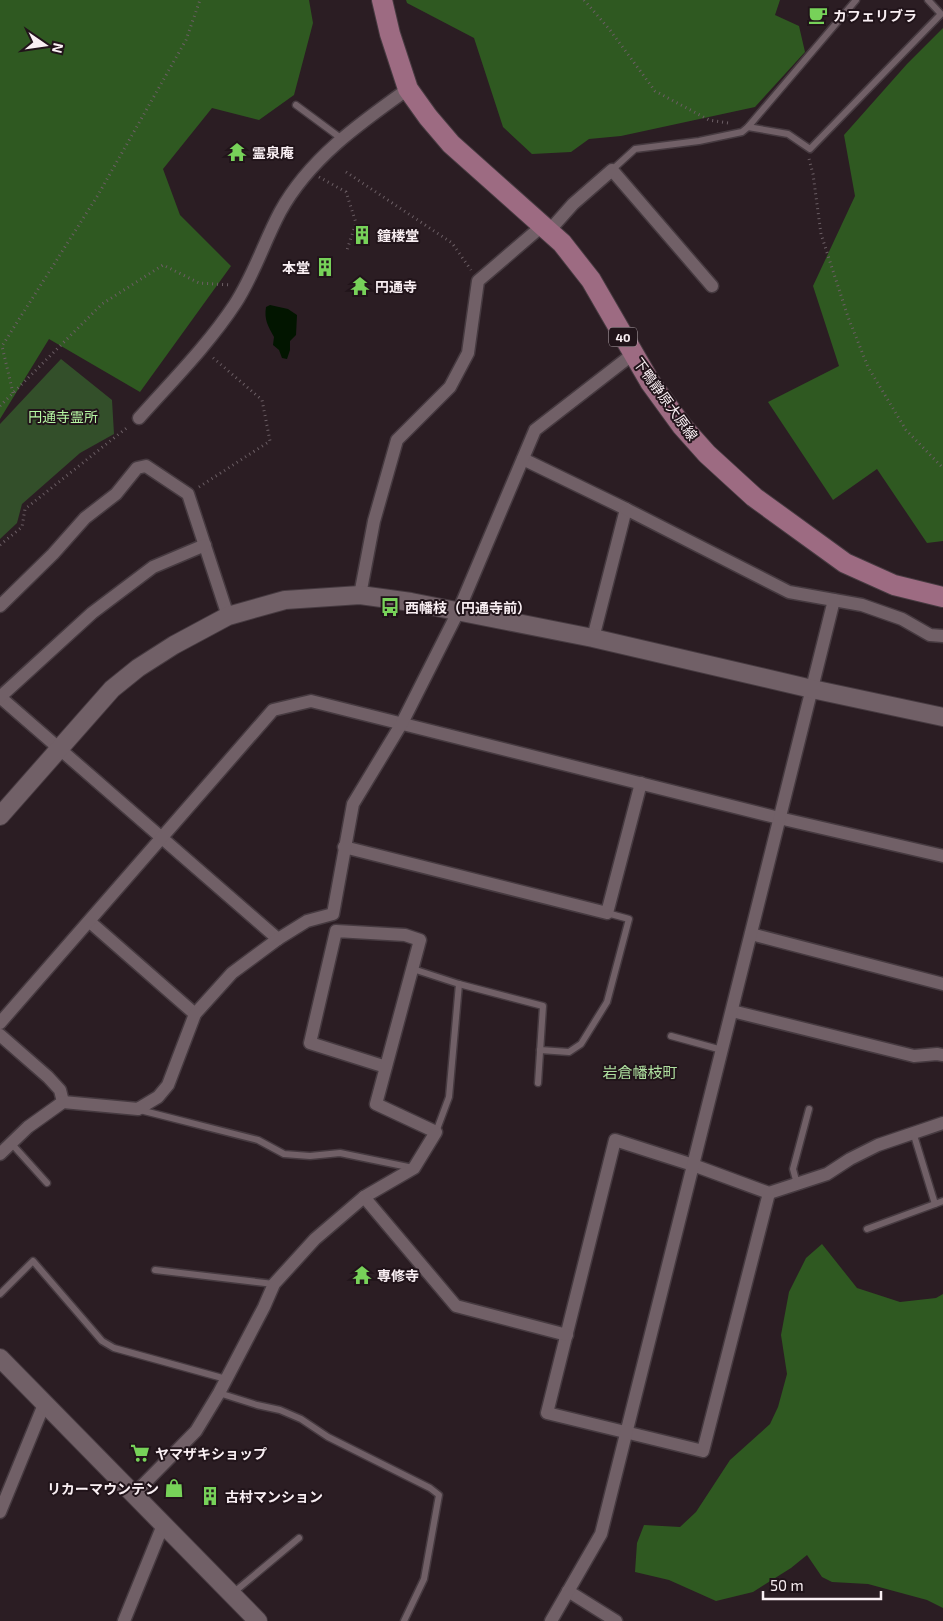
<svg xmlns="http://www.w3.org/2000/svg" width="943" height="1621" font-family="'Exo 2','Noto Sans JP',sans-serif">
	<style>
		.green { fill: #334f2a }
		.forest { fill: #2f5921 }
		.water { fill: #021500 }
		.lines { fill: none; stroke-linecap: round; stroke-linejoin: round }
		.lane-casing { stroke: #463a40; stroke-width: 9 }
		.street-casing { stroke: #463a40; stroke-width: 15 }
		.secondary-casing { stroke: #463a40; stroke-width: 20 }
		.primary-casing { stroke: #463a40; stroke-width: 22 }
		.path { stroke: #6b5e64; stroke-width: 3; stroke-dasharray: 1 4; stroke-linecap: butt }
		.lane { stroke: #716067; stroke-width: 6 }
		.street { stroke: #716067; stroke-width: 12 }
		.secondary { stroke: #716067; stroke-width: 18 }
		.primary { stroke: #9d6b82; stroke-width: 20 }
		.labels { text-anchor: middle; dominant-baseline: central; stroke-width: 4; stroke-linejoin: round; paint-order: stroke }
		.shield { fill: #21141a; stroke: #b8adb2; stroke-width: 1 }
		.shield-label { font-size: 12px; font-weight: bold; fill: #f9eff3 }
		.poi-label { font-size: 14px; font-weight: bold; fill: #f9eff3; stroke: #21141a; text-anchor: start }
		.street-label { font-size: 14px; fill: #f9eff3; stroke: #21141a }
		.park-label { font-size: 14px; fill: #b6f6a3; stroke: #21141a }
		.neighbourhood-label { font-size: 15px; fill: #aedf9f; stroke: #21141a }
	</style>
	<rect width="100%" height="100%" fill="#2b1d23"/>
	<path class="green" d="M61,359l51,41 2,34 -34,19 -58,51 -5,19 -17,16v-115z"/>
	<g class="forest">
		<path d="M0,0h309l4,23 -19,72 -35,25 -47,-12 -49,61 17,46 51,51 -91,126 -91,-53 -49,80z"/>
		<path d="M406,0h374l-5,15 24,11 6,26 -50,55 -134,29 -32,3 -18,13 -39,2 -29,-27 -29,-89 -67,-35z"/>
		<path d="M943,28v513l-16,2 -50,-74 -44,31 -65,-98 71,-36 -26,-80 42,-90 -11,-61 63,-71z"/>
		<path d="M822,1244l35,44 43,14 36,-4 7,-4v314l-16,-8 -59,-16 -36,-2 -10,-5 -15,-22 -16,13 -38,24 -37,9 -47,-21 -34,-8 2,-29 7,-18 36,2 16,-15 34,-52 40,-36 8,-17 9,-33 -6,-39 8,-43 17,-34z"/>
	</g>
	<path class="water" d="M270,305l18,4 9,6 -1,20 -6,6v9l-3,9 -5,-1 -3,-8 -6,-5 1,-8c-6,-11 -10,-17 -8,-30z"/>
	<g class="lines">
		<g class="lane-casing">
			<g id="lane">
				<path d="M296,105l46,34"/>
				<path d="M748,127l40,7 22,15 131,-135 -13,-14"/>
				<path d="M612,170l23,-21 64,-8 43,-9 6,-5 108,-127"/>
				<path d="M413,969l46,15 84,22 -5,77"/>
				<path d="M671,1036l51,14"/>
				<path d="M540,1050l29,2 12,-8 26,-42 22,-83 -22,-6"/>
				<path d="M140,1110l118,30 26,14 26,2 30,-3 73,15"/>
				<path d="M436,1132l13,-35 10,-113"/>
				<path d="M913,1132l22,72"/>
				<path d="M11,1143l36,40"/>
				<path d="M797,1184l-4,-15 16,-60"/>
				<path d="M867,1229l76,-28"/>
				<path d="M155,1270l119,14"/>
				<path d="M0,1294l33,-33 69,80 12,7 112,31"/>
				<path d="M219,1393l38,12 23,5 21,9 27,18 102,51 9,7 -15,84 -20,42"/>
				<path d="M233,1593l66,-55"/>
			</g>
		</g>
		<g class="street-casing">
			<g id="street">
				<path d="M549,231l24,-27 39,-34 100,116"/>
				<path d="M139,418c33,-37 69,-73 96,-114 19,-29 29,-62 45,-92 29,-53 80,-89 128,-123"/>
				<path d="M523,459l103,50 -33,129"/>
				<path d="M626,509l163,83 73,13 40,14 28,16 13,1"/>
				<path d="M360,595l14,-74 23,-81 53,-53 18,-34 10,-72 64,-55"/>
				<path d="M0,606l53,-52 32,-36 31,-24 21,-26 9,-2 42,28 40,122"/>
				<path d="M0,697l278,242"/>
				<path d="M0,697l92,-84 61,-46 52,-22"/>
				<path d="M344,847l263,66 34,-130"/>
				<path d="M90,922l105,92"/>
				<path d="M751,934l192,50"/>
				<path d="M732,1011l182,45 23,-2 6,1"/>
				<path d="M0,1023l273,-313 38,-9 468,117 164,38"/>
				<path d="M0,1035l48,42 12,13 3,12"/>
				<path d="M0,1154l28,-27 35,-25 75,7 20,-12 10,-12 27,-71 37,-41 46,-34 29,-18 26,-7 20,-110 49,-81 56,-111 77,-182 98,-76"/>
				<path d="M769,1193l-66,258 -156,-38 68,-273 78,25 76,28 58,-19 23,-15 28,-14 65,-22"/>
				<path d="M364,1197l50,-29 22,-36 -60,-28 44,-164 -15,-5 -69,-4 -26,112 76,24"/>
				<path d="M134,1494l62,-63 23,-38 45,-86 10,-23 41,-45 49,-42 92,109 111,29"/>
				<path d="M0,1512l45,-110"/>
				<path d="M568,1591l48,30"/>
				<path d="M124,1621l39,-96"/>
				<path d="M551,1621l50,-87 233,-934"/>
			</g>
		</g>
		<g class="secondary-casing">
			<g id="secondary">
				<path d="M0,816l112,-127 26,-21 36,-23 54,-29 57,-16 75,-5 51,7 182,36 219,51 131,28"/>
				<path d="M0,1358l258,263"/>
			</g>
		</g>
		<g class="primary-casing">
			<path id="primary" d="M382,0l8,34 18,55 20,28 23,27 111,99 29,37 59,102 32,44 25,28 47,43 91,66 49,22 49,12"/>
		</g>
		<g class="path">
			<path d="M584,0l26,30 45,61 54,29 19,3"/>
			<path d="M809,159l4,15 8,60 27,83 20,50 38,63 37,38"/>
			<path d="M346,172l106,71 19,27"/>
			<path d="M319,177l27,15 10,31 -9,27"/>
			<path d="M13,393l-11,-47 96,-151 88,-155 14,-40"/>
			<path d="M0,406l102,-102 61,-39 36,18 32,2"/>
			<path d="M199,487l71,-46 -8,-41 -51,-44"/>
			<path d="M0,545l22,-18 3,-18 104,-83"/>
		</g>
		<use href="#lane" class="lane"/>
		<use href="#street" class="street"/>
		<use href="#secondary" class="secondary"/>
		<use href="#primary" class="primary"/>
	</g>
	<defs>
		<g id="cafe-bare" transform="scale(1.5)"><path d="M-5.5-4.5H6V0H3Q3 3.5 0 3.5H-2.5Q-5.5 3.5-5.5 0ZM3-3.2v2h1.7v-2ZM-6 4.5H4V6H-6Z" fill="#77d259" stroke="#21141a" stroke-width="2.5" paint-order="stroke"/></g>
		<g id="temple-bare" transform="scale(1.5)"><path d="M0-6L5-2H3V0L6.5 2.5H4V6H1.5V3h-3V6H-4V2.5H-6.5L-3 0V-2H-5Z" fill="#77d259" stroke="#21141a" stroke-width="2.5" paint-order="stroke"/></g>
		<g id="building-bare" transform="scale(1.5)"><path d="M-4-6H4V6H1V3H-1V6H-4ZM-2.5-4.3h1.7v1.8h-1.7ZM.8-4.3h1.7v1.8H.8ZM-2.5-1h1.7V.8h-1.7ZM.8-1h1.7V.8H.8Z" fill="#77d259" stroke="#21141a" stroke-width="2.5" paint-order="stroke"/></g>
		<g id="bus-bare" transform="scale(1.5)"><path d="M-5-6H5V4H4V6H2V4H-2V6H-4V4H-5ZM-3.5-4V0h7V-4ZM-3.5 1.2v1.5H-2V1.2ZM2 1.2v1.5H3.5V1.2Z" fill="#77d259" stroke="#21141a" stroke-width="2.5" paint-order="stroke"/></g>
		<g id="supermarket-bare" transform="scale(1.5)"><path d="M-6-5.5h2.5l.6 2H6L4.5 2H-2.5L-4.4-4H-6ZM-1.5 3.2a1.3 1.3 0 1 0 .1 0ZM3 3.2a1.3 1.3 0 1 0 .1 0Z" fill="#77d259" stroke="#21141a" stroke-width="2.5" paint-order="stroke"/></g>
		<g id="shop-bare" transform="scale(1.5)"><path d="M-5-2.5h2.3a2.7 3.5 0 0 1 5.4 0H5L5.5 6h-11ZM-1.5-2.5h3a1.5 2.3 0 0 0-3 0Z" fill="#77d259" stroke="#21141a" stroke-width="2.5" paint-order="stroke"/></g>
	</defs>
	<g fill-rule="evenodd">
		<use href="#cafe-bare" x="818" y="15"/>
		<use href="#temple-bare" x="237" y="152"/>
		<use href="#building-bare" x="362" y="235"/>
		<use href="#building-bare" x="325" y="267"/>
		<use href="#temple-bare" x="360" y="286"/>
		<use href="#bus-bare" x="390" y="607"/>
		<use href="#temple-bare" x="362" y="1275"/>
		<use href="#supermarket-bare" x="140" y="1453"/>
		<use href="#shop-bare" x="174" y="1488"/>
		<use href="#building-bare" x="210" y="1496"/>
	</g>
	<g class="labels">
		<rect class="shield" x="609" y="327.5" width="28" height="19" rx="4"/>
		<g class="shield-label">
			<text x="623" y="337">40</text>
		</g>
		<g class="poi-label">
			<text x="833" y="15">カフェリブラ</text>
			<text x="252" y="152">霊泉庵</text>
			<text x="377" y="235">鐘楼堂</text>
			<text x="310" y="267" text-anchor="end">本堂</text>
			<text x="375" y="286">円通寺</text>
			<text x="405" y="607">西幡枝（円通寺前）</text>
			<text x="377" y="1275">専修寺</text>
			<text x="155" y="1453">ヤマザキショップ</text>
			<text x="159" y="1488" text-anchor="end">リカーマウンテン</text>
			<text x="225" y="1496">古村マンション</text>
		</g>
		<g class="street-label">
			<text transform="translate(666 399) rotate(54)">下鴨静原大原線</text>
		</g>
		<g class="park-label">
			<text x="63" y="416">円通寺霊所</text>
		</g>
		<g class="neighbourhood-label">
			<text x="640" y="1072">岩倉幡枝町</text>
		</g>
	</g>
	<g transform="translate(45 45) rotate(103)" stroke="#21141a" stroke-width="4" paint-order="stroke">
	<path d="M0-4L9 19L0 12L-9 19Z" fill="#f9eff3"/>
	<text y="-8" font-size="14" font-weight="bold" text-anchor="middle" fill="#f9eff3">N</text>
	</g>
	<path d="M763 1591v8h118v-8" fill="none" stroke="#f9eff3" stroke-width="2.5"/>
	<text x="770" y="1591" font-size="15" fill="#f9eff3" stroke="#21141a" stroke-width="4" paint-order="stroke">50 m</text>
</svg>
